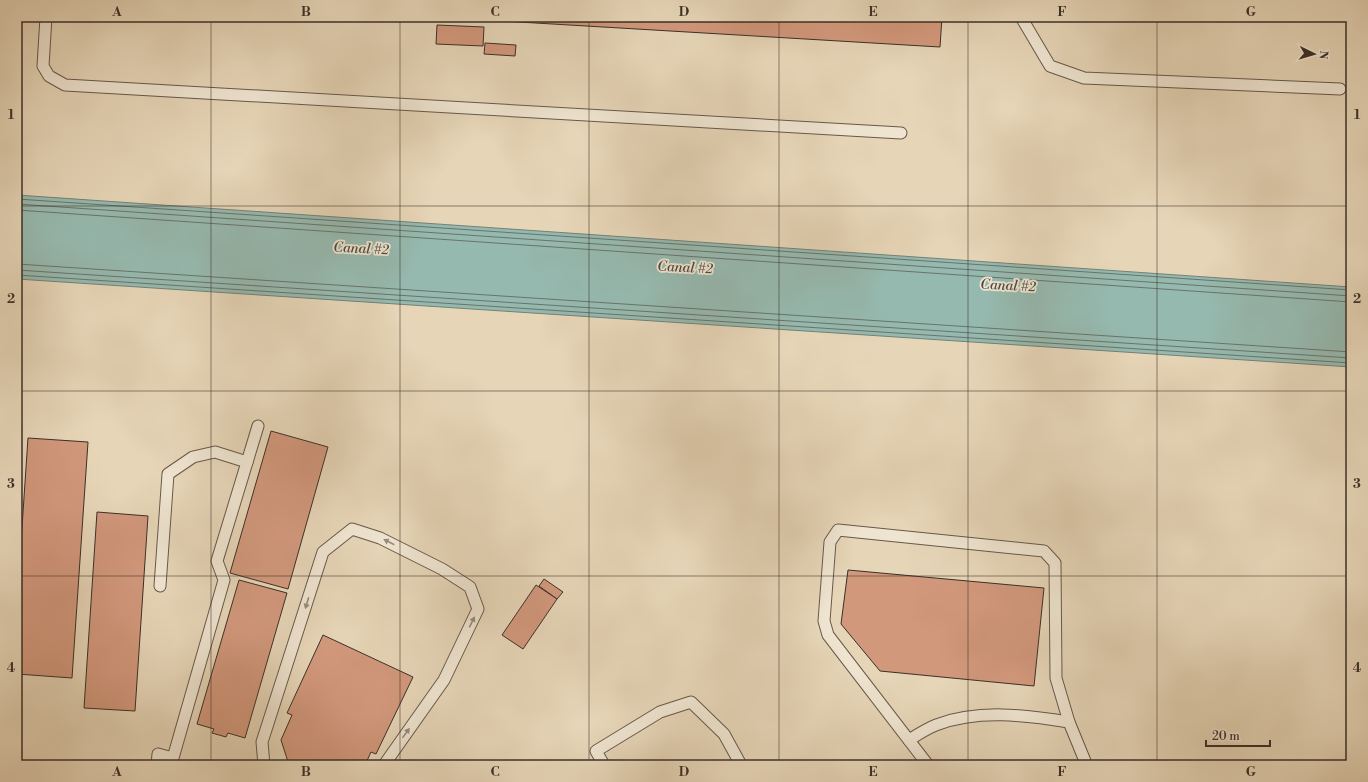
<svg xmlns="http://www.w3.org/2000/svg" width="1368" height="782" font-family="'Libre Bodoni',serif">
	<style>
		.water { fill: #96b9af; stroke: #728279 }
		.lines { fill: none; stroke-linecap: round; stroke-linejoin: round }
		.shore { stroke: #68746c; stroke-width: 1 }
		.building { fill: #d2987c; stroke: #3b3028 }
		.service-casing { stroke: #66594c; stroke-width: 13 }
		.service { stroke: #efe4d0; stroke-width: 11 }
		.oneway { fill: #958a7c }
		.grid { fill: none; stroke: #3b3028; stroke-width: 1; stroke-opacity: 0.55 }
		.labels { text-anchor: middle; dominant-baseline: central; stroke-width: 3.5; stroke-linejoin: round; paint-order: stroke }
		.water-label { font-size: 14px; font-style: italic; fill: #4d4b43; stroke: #efe4d0 }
		.neatline { fill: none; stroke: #3b3028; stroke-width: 1.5 }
		.grid-label { font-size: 13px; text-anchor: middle; font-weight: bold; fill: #3b3028 }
	</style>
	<rect width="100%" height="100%" fill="#e6d5b7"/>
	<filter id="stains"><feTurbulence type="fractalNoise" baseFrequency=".005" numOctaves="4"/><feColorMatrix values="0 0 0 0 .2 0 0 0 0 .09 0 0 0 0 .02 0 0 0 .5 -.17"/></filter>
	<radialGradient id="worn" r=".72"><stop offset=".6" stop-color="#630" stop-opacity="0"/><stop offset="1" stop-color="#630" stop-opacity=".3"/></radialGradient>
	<path class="water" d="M17,195l1334,92v80l-1334,-88z"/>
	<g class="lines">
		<g class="shore">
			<path d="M17,199l1334,91"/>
			<path d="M17,204l1334,92"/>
			<path d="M17,210l1334,92"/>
			<path d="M17,264l1334,88"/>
			<path d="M17,270l1334,88"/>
			<path d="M17,275l1334,88"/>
		</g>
	</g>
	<g class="building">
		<path d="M434,17h508l-2,30z"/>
		<path d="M1304,17h47v3z"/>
		<path d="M437,25l47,2 -1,19 -47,-2z"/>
		<path d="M485,43l31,2 -1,11 -31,-2z"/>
		<path d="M271,431l57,16 -40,142 -58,-16z"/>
		<path d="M28,438l60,4 -16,236 -55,-4v-72z"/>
		<path d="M97,512l51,4 -13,195 -51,-3z"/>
		<path d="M848,570l196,18 -10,98 -154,-15 -39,-47z"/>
		<path d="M544,579l19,13 -6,7 -18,-13z"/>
		<path d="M239,580l48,13 -42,145 -17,-5 -2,4 -14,-4 2,-4 -17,-5z"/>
		<path d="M536,585l21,14 -34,50 -21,-14z"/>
		<path d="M323,635l90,42 -37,77 -5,-2 -6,13h-76l-8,-25 11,-25 -5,-2z"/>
	</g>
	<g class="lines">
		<g class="service-casing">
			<g id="service">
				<path d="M46,17l-3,49 6,10 16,9 836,48"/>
				<path d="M1021,17l29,49 34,12 256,11"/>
				<path d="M160,586l8,-112 25,-17 22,-5 32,10"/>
				<path d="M909,740c8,-5 17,-11 27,-15 42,-16 89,-10 133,-3"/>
				<path d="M157,765l1,-11 15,4 51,-178 -7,-19 41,-135"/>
				<path d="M264,765l-2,-23 61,-190 29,-23 28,9 62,31 28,18 8,22 -34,71 -60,85"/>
				<path d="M604,765l-8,-14 64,-39 31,-10 33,32 17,31"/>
				<path d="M928,765l-100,-130 -4,-14 6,-79 8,-12 206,21 11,12 1,115 13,44 16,39 -1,4"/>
			</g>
		</g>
		<use href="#service" class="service"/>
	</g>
	<defs><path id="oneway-solid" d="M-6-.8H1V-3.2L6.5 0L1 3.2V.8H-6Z"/></defs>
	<g class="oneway">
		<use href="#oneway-solid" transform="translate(389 542) rotate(-153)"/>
		<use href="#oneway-solid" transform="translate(307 603) rotate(107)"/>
		<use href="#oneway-solid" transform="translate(472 622) rotate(-64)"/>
		<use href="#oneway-solid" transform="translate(406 733) rotate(-54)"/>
	</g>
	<path class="grid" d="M211,17v748M400,17v748M589,17v748M779,17v748M968,17v748M1157,17v748M17,206h1334M17,391h1334M17,576h1334"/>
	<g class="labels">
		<g class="water-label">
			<text transform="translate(361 249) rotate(3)">Canal #2</text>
			<text transform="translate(685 268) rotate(3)">Canal #2</text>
			<text transform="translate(1008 286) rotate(3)">Canal #2</text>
		</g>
	</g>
	<rect width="1368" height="782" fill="none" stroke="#e6d5b7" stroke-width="44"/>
	<g transform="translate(1314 54) rotate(95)" stroke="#efe4d0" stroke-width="3" paint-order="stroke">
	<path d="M0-3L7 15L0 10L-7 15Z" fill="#3b3028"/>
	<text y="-6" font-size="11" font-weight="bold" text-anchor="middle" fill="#3b3028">N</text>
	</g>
	<path d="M1206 740v6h64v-6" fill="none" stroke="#3b3028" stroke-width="2"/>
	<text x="1212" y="740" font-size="12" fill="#3b3028" stroke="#efe4d0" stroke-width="3" paint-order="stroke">20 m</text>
	<rect x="22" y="22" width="1324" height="738" class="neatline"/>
	<g class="grid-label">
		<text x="117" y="16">A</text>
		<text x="306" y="16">B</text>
		<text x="495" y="16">C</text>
		<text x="684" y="16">D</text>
		<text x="873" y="16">E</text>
		<text x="1062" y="16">F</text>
		<text x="1251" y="16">G</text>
		<text x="11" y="119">1</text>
		<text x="1357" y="119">1</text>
		<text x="11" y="303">2</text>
		<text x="1357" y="303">2</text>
		<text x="11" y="488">3</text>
		<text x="1357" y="488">3</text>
		<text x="11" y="672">4</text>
		<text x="1357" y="672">4</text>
		<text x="117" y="776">A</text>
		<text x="306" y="776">B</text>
		<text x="495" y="776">C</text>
		<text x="684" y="776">D</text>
		<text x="873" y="776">E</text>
		<text x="1062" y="776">F</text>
		<text x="1251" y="776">G</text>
	</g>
	<rect width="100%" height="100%" filter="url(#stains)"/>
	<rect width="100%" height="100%" fill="url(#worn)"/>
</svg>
